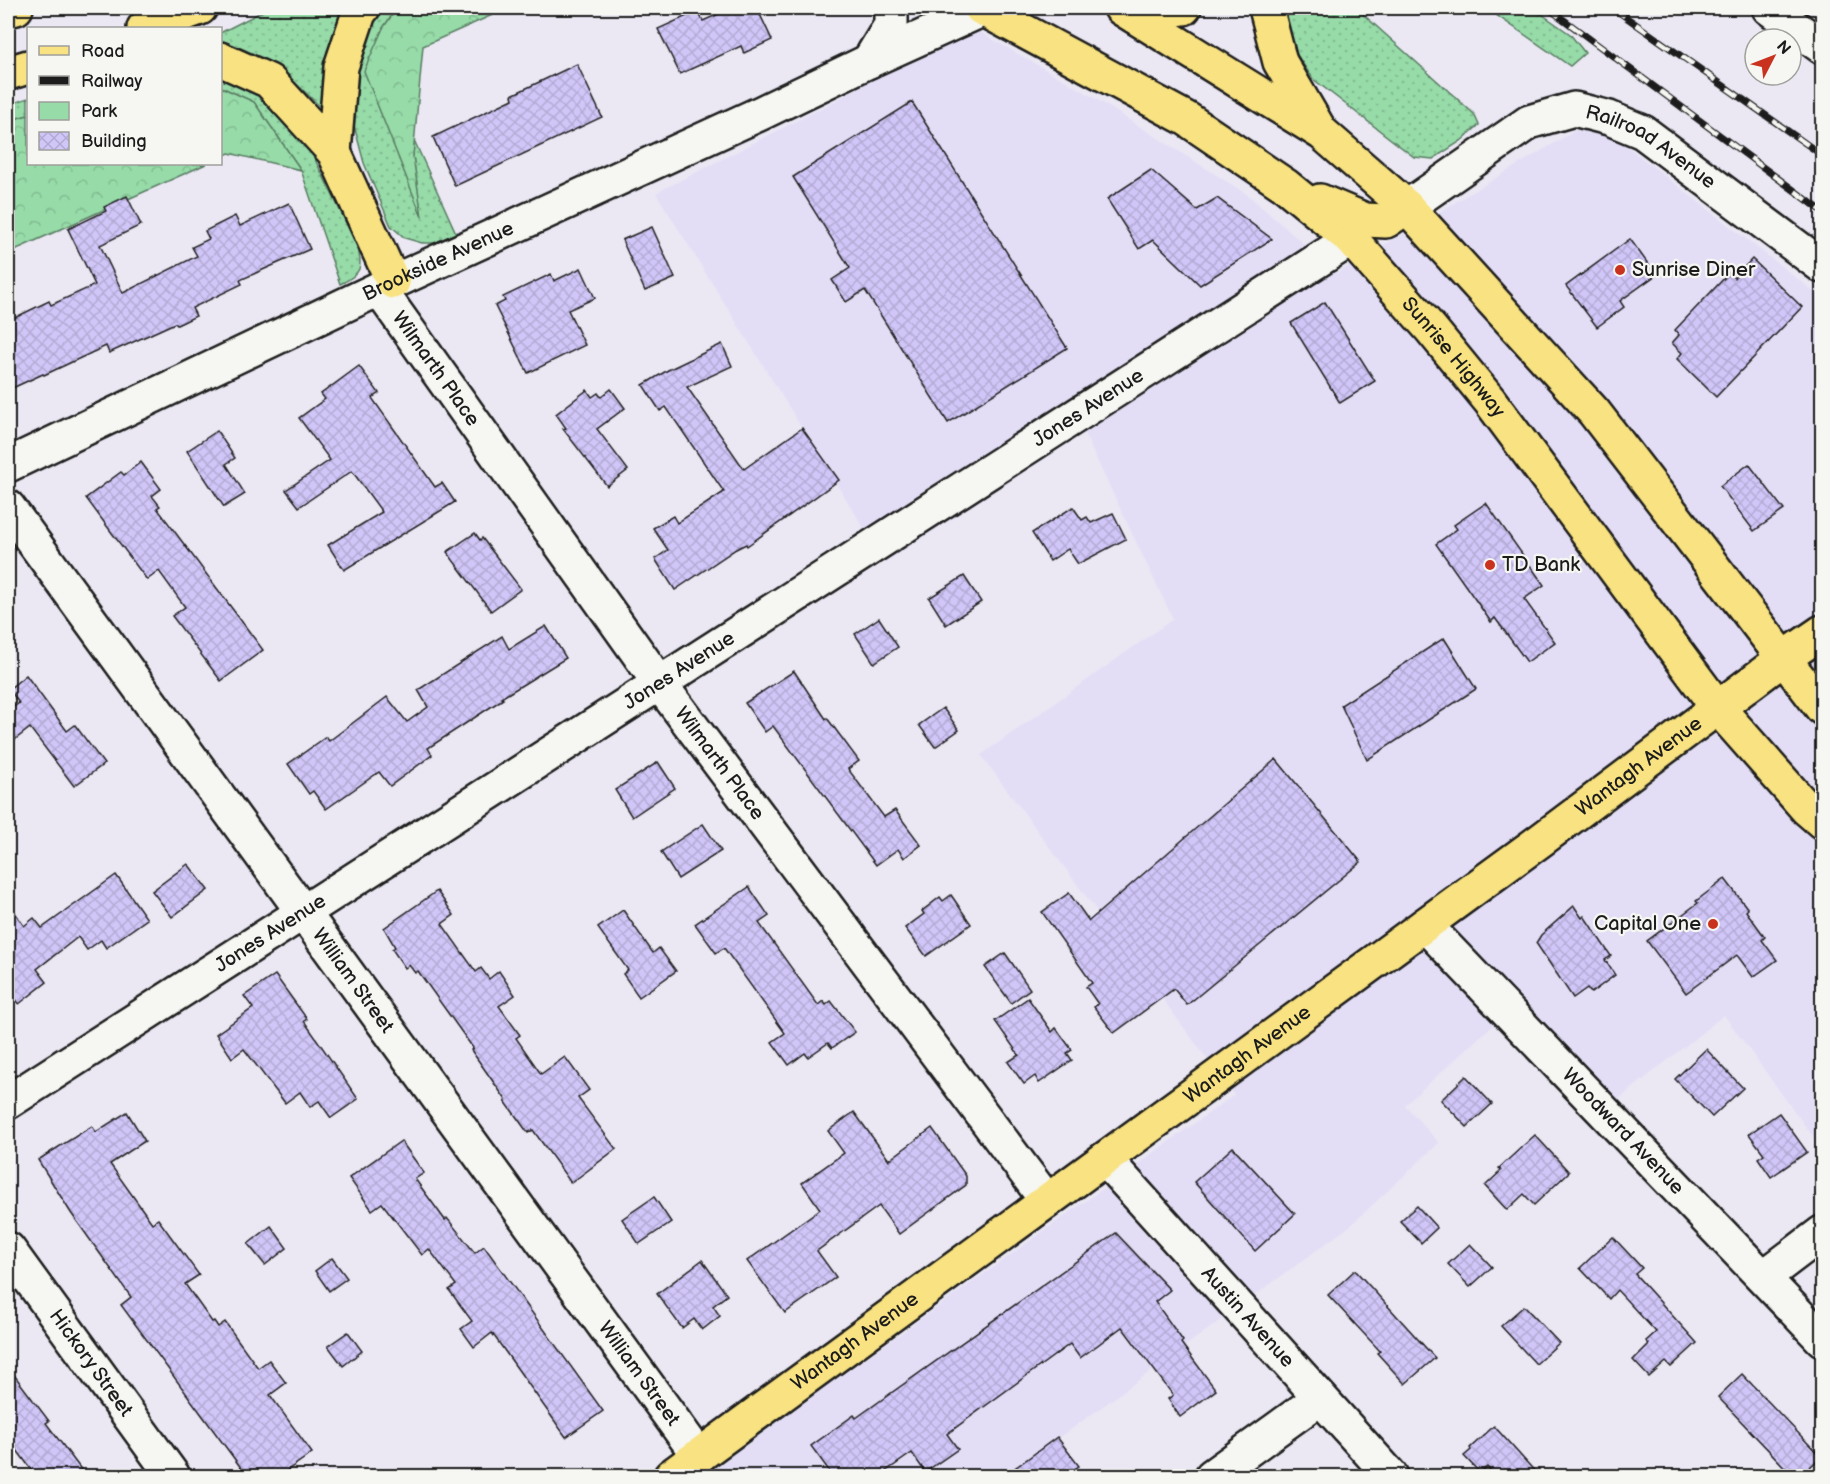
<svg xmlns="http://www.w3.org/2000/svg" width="1830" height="1484" font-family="'Balsamiq Sans',sans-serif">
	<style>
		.built { fill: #e3def5 }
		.green { fill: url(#green-dots); stroke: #597c62; stroke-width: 1.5 }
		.forest { fill: url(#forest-crowns); stroke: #597c62; stroke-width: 1.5 }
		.building { fill: url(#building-cross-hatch); stroke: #1c1c1c; stroke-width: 1.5 }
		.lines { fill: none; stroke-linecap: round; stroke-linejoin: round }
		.minor-casing { stroke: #1c1c1c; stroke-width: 38 }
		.major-casing { stroke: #1c1c1c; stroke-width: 38 }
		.highway-casing { stroke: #1c1c1c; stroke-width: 38 }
		.minor { stroke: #f6f6f2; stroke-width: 33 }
		.major { stroke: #f8e281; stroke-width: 33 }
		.highway { stroke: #f8e281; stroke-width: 33 }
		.rail-casing { stroke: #1c1c1c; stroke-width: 7 }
		.rail { stroke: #f6f6f2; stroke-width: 4.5; stroke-dasharray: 14; stroke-linecap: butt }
		.poi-dot { fill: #c8321e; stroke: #f6f6f2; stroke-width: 2 }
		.labels { text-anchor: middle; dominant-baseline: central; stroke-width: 4.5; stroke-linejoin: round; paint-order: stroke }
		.street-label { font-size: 20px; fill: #1c1c1c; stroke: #f6f6f2 }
		.poi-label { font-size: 20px; fill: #1c1c1c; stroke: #f6f6f2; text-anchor: start }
	</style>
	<defs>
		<pattern id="green-dots" width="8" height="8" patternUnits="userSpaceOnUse" patternTransform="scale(1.5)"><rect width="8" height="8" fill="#96dba8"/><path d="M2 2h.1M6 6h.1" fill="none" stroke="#81bb90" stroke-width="1.8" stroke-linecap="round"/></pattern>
		<pattern id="forest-crowns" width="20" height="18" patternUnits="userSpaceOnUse" patternTransform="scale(1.5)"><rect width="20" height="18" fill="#96dba8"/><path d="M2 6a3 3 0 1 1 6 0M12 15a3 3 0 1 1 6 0" fill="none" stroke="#81bb90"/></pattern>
		<pattern id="building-cross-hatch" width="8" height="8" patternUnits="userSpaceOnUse" patternTransform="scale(1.5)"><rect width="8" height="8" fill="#d1c6f8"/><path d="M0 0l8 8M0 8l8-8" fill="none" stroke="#b3aad4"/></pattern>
	</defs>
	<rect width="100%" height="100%" fill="#ebe8f4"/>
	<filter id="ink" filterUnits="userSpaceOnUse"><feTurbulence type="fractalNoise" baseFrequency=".0167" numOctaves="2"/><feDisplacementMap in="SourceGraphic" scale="12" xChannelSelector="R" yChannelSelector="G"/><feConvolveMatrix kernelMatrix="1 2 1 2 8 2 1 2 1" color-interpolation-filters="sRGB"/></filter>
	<g filter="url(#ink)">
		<path class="built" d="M969,26l116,66 163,103 89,78 256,-153 229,178v851l-98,-134 -111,89 -97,-100 -111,101 34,38 -89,83 -343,250h-306l533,-381 -253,-340 192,-136 -89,-186 -199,129 -229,-369 166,-85z"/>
		<g class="green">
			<path d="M269,8h82c-14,32 -30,64 -30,100 -28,-30 -60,-56 -100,-67l-1,-8z"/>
			<path d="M376,8h21l-14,20 38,185 -8,-57 1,-16 42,93 -21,10h-13l-17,-5 -14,-12 -27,-63 -13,-49 12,-83z"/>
			<path d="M1286,8h70l118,106 5,11 -18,16 -28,18 -19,-2 -101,-78 -22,-33z"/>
			<path d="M1486,8h47l37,26 15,19 -15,13z"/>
			<path d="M220,73l17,7 41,28 23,23 56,114c6,22 5,29 -17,39l-39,-114 -47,-68 -33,-15z"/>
			<path d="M28,98v17l-20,6v-16z"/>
		</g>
		<g class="forest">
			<path d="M397,8h111l-85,38 -10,110 9,61 -58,-146 19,-43z"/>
			<path d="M221,87l33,15 47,68 -72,-17 -8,4z"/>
			<path d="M28,115v49h178l-198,89v-132z"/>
		</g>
		<g class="building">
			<path d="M732,8h25l15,32 -28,13 -3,-7 -61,28 -22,-45 40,-18 5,10z"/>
			<path d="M577,64l25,53 -147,69 -22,-49 80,-38 -1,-4z"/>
			<path d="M912,102l155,246 -119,75 -83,-133 -19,12 -14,-22 18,-12 -57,-91z"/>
			<path d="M1151,170l46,40 20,-12 55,41 -72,46 -47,-45 -14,9 -32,-50z"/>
			<path d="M127,196l14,29 -41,20 23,48 74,-37 -5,-9 17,-8 -4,-8 30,-15 5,10 49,-23 21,46 -70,31 2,4 -50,24 4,8 -19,9 -2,-2 -66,30 -3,-7 -62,29 -1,-1 -35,16v-69l41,-20 2,4 44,-20 -27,-56 38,-18 -2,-4z"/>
			<path d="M652,227l23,51 -30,13 -23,-51z"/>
			<path d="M1630,239l26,36 -36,26 4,6 -27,20 -31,-41z"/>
			<path d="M1752,259l50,48 -86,90 -39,-38 5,-6 -10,-10 7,-8 -4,-5 54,-57 5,5z"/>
			<path d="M581,268l14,30 -27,12 17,35 -57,28 -33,-67 10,-5 -2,-4 48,-23 3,7z"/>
			<path d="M1325,302l50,79 -35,22 -49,-80z"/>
			<path d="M722,344l10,22 -45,21 57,82 58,-41 37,52 -92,66 -1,-2 -10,5 -61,41 -20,-31 13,-9 -15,-22 20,-12 4,7 47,-31 -58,-85 -6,4 -17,-26 25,-15z"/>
			<path d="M359,366l20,27 -7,5 63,89 7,-4 13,19 -111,68 -16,-25 54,-33 -30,-41 -53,36 -13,-17 44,-30 -31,-42 26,-19 -4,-5z"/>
			<path d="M611,389l14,19 -28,21 31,41 -21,16 -44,-57 3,-1 -10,-14 31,-24 5,7 6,-4 3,4z"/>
			<path d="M217,431l18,27 -9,6 19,30 -21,13 -37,-56z"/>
			<path d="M141,462l20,27 -9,7 8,10 -3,2 106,142 -42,31 -49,-65 13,-9 -26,-36 -12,9 -61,-82 35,-26 3,3z"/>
			<path d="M1749,464l35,46 -30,21 -34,-45z"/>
			<path d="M1486,503l58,82 -20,14 31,43 -28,20 -32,-44 -4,4 -55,-78 21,-15 -3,-4z"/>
			<path d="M1073,507l9,13 5,-3 4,6 22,-10 13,26 -48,25 -10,-15 -18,12 -18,-28z"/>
			<path d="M475,533l5,7 2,-2 39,51 -30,22 -44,-59z"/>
			<path d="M964,576l17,26 -35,23 -17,-27z"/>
			<path d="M879,618l19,29 -24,16 -19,-29z"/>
			<path d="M546,626l20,32 -65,40 2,1 -75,49 4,7 -42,31 -11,-14 -53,37 -13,-18 -4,3 -21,-30 38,-27 3,4 58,-44 20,25 21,-15 -10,-17 84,-54 7,13z"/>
			<path d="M1444,638l32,51 -109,71 -26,-55z"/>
			<path d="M794,671l32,48 1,-1 32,43 -11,8 36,48 11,-7 26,35 -17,13 -6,-9 -22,16 -103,-139 -8,6 -20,-29z"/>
			<path d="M26,675l41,56 8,-6 29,39 -30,22 -44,-58 -22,17v-34l11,-8 -10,-14z"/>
			<path d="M943,708l16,22 -24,17 -16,-22z"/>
			<path d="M1276,759l85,103 -174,143 -13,-16 -60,44 -20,-26 4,-3 -12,-17 6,-4 -50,-71 27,-19 20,28z"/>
			<path d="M658,762l17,26 -43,29 -17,-27z"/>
			<path d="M703,824l18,27 -43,28 -17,-27z"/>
			<path d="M188,864l20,26 -36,27 -20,-26z"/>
			<path d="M116,875l31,44 -41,29 -5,-8 -14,10 -9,-13 -41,32 10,13 -28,22 -11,-16v-86l16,24 10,-8 8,10z"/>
			<path d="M1725,879l23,30 -2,2 19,26 -3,3 15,20 -24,17 -16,-22 -51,38 -39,-52 51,-38 -2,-2z"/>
			<path d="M749,887l20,29 -10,7 59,82 5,-4 3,4 5,-4 24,31 -23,16 -4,-5 -20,14 -3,-4 -16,12 -17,-23 13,-9 -61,-85 -8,5 -21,-29z"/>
			<path d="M437,891l17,24 -12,9 34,48 5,-4 8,11 10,-8 16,24 -16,11 21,29 -4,3 25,36 24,-17 24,33 -11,8 38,51 -45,34 -38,-53 -5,3 -23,-32 1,-1 -35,-50 2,-2 -55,-77 -3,2 -6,-8 -4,3 -13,-19 3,-2 -11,-19z"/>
			<path d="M951,895l20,29 -45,32 -21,-28 19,-14 -2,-3 18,-14 3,4z"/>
			<path d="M1574,906l8,12 2,-2 27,40 -6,4 10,15 -24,18 -4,-5 -14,10 -37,-55 5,-8z"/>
			<path d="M623,910l30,43 6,-5 17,23 -37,26 -16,-23 5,-4 -30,-42z"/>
			<path d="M1005,953l25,36 -19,14 -26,-36z"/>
			<path d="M275,975l32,44 -3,2 54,78 -27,19 -12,-17 -9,6 -10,-15 -15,11 -41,-54 -12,9 -16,-24 37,-26 -9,-12z"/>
			<path d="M1028,998l24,34 4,-4 16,22 -5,3 5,7 -33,23 -4,-7 -11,8 -16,-22 11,-7 -24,-34z"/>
			<path d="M1706,1049l37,39 -31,29 -37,-38z"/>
			<path d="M1466,1076l26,28 -25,23 -26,-27z"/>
			<path d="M127,1112l18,29 -35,23 42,59 6,-4 41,56 -14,9 27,38 2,-1 4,6 7,-5 33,46 11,-8 17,23 -16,12 42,58 -33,23h-32l-126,-171 10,-8 -60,-84 -33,-53 54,-34 4,6z"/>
			<path d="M854,1112l35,48 43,-32 34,48v9l-67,49 -20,-28 -62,45 19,26 -51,36 -38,-52 73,-52 -18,-26 42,-30 -16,-22z"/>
			<path d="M1779,1113l28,39 -36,25 -13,-19 6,-4 -15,-20z"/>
			<path d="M1535,1135l34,37 -35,33 -10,-11 -17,16 -22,-24 16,-15 -2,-3z"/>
			<path d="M401,1141l23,32 -9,6 30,41 2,-2 28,35 9,-7 119,165 -37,26 -74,-104 -18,14 -13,-18 11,-8 -23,-31 7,-5 -27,-36 -7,6 -40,-52 -10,7 -23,-32z"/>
			<path d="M1233,1147l62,67 -40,37 -61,-69z"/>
			<path d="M654,1197l17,25 -32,22 -17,-25z"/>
			<path d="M1417,1206l20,22 -16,15 -21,-22z"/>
			<path d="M271,1226l16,22 -22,17 -17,-21z"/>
			<path d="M1116,1233l54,57 -15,12 28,39 -2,2 35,47 -36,27 -12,-18 5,-4 -51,-68 -42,31 -10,-14 -123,90 11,15 -33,23 -13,-19 -33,23h-46l-22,-30 43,-31 2,3z"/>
			<path d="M1613,1237l29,31 -7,6 62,69 -26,24 -5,-5 -17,15 -16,-17 16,-16 -3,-3 10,-9 -39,-42 -8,9 -29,-31z"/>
			<path d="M1470,1244l22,23 -22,20 -22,-23z"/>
			<path d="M332,1258l15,20 -18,13 -14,-20z"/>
			<path d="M702,1260l25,35 -14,11 7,10 -18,14 -8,-11 -12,9 -25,-34z"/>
			<path d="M1355,1270l80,88 -30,26 -28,-31 3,-2 -52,-56z"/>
			<path d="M1524,1306l35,37 -23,21 -35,-38z"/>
			<path d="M348,1332l14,19 -19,15 -15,-20z"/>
			<path d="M8,1367l41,54 -3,2 40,53h-50l-28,-38z"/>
			<path d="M1742,1374l79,83 -21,19h-7l-75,-79z"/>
			<path d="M1494,1426l45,50h-43l-9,-9 -7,6 -16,-17 7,-6 -1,-2z"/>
			<path d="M1057,1437l22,29 -15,10h-60z"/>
		</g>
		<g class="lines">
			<g class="minor-casing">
				<g id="minor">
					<path d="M1769,8l53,39"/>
					<path d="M869,61l22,-36v-17"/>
					<path id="s1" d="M1407,207l122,-85 45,-13 35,9 34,14 179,134"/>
					<path id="s2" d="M379,289l281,395 387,517"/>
					<path id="s3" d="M8,465l385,-183 368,-169 108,-52 115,-52"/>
					<path id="s4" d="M8,507l691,949"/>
					<path id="s5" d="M1425,925l397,414"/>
					<path id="s6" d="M8,1102l1343,-863"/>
					<path id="s7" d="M1105,1159l286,317"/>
					<path id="s8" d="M8,1249l165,227"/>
					<path d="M1764,1277l58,-44"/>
					<path d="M1212,1476l108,-78"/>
				</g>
			</g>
			<g class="major-casing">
				<g id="major">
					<path id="s9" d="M671,1476l870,-636 243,-182 38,-26"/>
				</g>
			</g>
			<g class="highway-casing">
				<g id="highway">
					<path id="s10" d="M981,8l206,111 99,67 65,53 80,90 59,72 228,307 89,101 15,13"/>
					<path d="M1121,8l201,125 85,74 187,205 228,296"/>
					<path d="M1266,8l14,54 39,67"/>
					<path d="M8,10l8,-2"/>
					<path d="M1136,15l48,-7"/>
					<path d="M144,28l56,-20"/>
					<path d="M220,59l49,22 65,71 59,130"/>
					<path d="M8,73l20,-6"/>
					<path d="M334,152l7,-85 18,-54 4,-5"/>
					<path d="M1320,201l45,19 21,1 21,-14"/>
				</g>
			</g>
			<use href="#minor" class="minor"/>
			<use href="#major" class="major"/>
			<use href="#highway" class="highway"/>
			<g class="rail-casing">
				<g id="rail">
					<path d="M1548,8l274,203"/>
					<path d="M1613,8l209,147"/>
				</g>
			</g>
			<use href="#rail" class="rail"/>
		</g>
	</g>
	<g class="poi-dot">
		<circle cx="1620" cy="270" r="6"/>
		<circle cx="1490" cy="565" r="6"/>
		<circle cx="1713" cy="924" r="6"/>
	</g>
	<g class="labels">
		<g class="street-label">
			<text stroke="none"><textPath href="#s1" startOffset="282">Railroad Avenue</textPath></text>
			<text stroke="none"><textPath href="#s3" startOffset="476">Brookside Avenue</textPath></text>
			<text stroke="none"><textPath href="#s10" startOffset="594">Sunrise Highway</textPath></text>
			<text stroke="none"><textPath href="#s2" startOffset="98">Wilmarth Place</textPath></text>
			<text stroke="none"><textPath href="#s6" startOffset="1284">Jones Avenue</textPath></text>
			<text stroke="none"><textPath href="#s6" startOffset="798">Jones Avenue</textPath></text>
			<text stroke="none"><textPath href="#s2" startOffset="584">Wilmarth Place</textPath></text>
			<text stroke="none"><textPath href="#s9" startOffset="1200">Wantagh Avenue</textPath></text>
			<text stroke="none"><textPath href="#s6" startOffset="312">Jones Avenue</textPath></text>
			<text stroke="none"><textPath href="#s4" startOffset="586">William Street</textPath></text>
			<text stroke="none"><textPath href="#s9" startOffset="714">Wantagh Avenue</textPath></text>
			<text stroke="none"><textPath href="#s5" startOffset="286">Woodward Avenue</textPath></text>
			<text stroke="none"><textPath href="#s7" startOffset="213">Austin Avenue</textPath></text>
			<text stroke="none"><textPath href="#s9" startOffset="228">Wantagh Avenue</textPath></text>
			<text stroke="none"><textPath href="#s8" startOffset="141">Hickory Street</textPath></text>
			<text stroke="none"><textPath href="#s4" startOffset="1072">William Street</textPath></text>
		</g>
		<g class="poi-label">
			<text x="1632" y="270">Sunrise Diner</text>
			<text x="1502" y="565">TD Bank</text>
			<text x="1701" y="924" text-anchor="end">Capital One</text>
		</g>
	</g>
	<rect width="1830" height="1484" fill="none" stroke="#f6f6f2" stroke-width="30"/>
	<rect x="15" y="15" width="1800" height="1454" fill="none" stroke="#1c1c1c" stroke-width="2" filter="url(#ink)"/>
	<rect x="27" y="27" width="195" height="138" fill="#f6f6f2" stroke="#9f9f9c" stroke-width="1.5"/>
	<rect x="39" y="46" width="30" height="9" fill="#f8e281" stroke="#9f9f9c" stroke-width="1.5"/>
	<text x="81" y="57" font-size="18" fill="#1c1c1c">Road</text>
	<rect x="39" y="76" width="30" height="9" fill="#1c1c1c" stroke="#9f9f9c" stroke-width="1.5"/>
	<text x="81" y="87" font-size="18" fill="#1c1c1c">Railway</text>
	<rect x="39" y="102" width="30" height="18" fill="#96dba8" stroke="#9f9f9c" stroke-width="1.5"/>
	<text x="81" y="117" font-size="18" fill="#1c1c1c">Park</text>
	<rect x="39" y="132" width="30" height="18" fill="url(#building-cross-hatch)" stroke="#9f9f9c" stroke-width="1.5"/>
	<text x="81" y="147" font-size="18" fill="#1c1c1c">Building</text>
	<g transform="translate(1773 57) rotate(48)"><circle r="28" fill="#f6f6f2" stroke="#9f9f9c" stroke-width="1.5"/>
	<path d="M0-4.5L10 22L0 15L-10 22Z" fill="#c8321e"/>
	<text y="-9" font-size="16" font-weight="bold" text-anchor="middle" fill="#1c1c1c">N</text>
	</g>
</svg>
